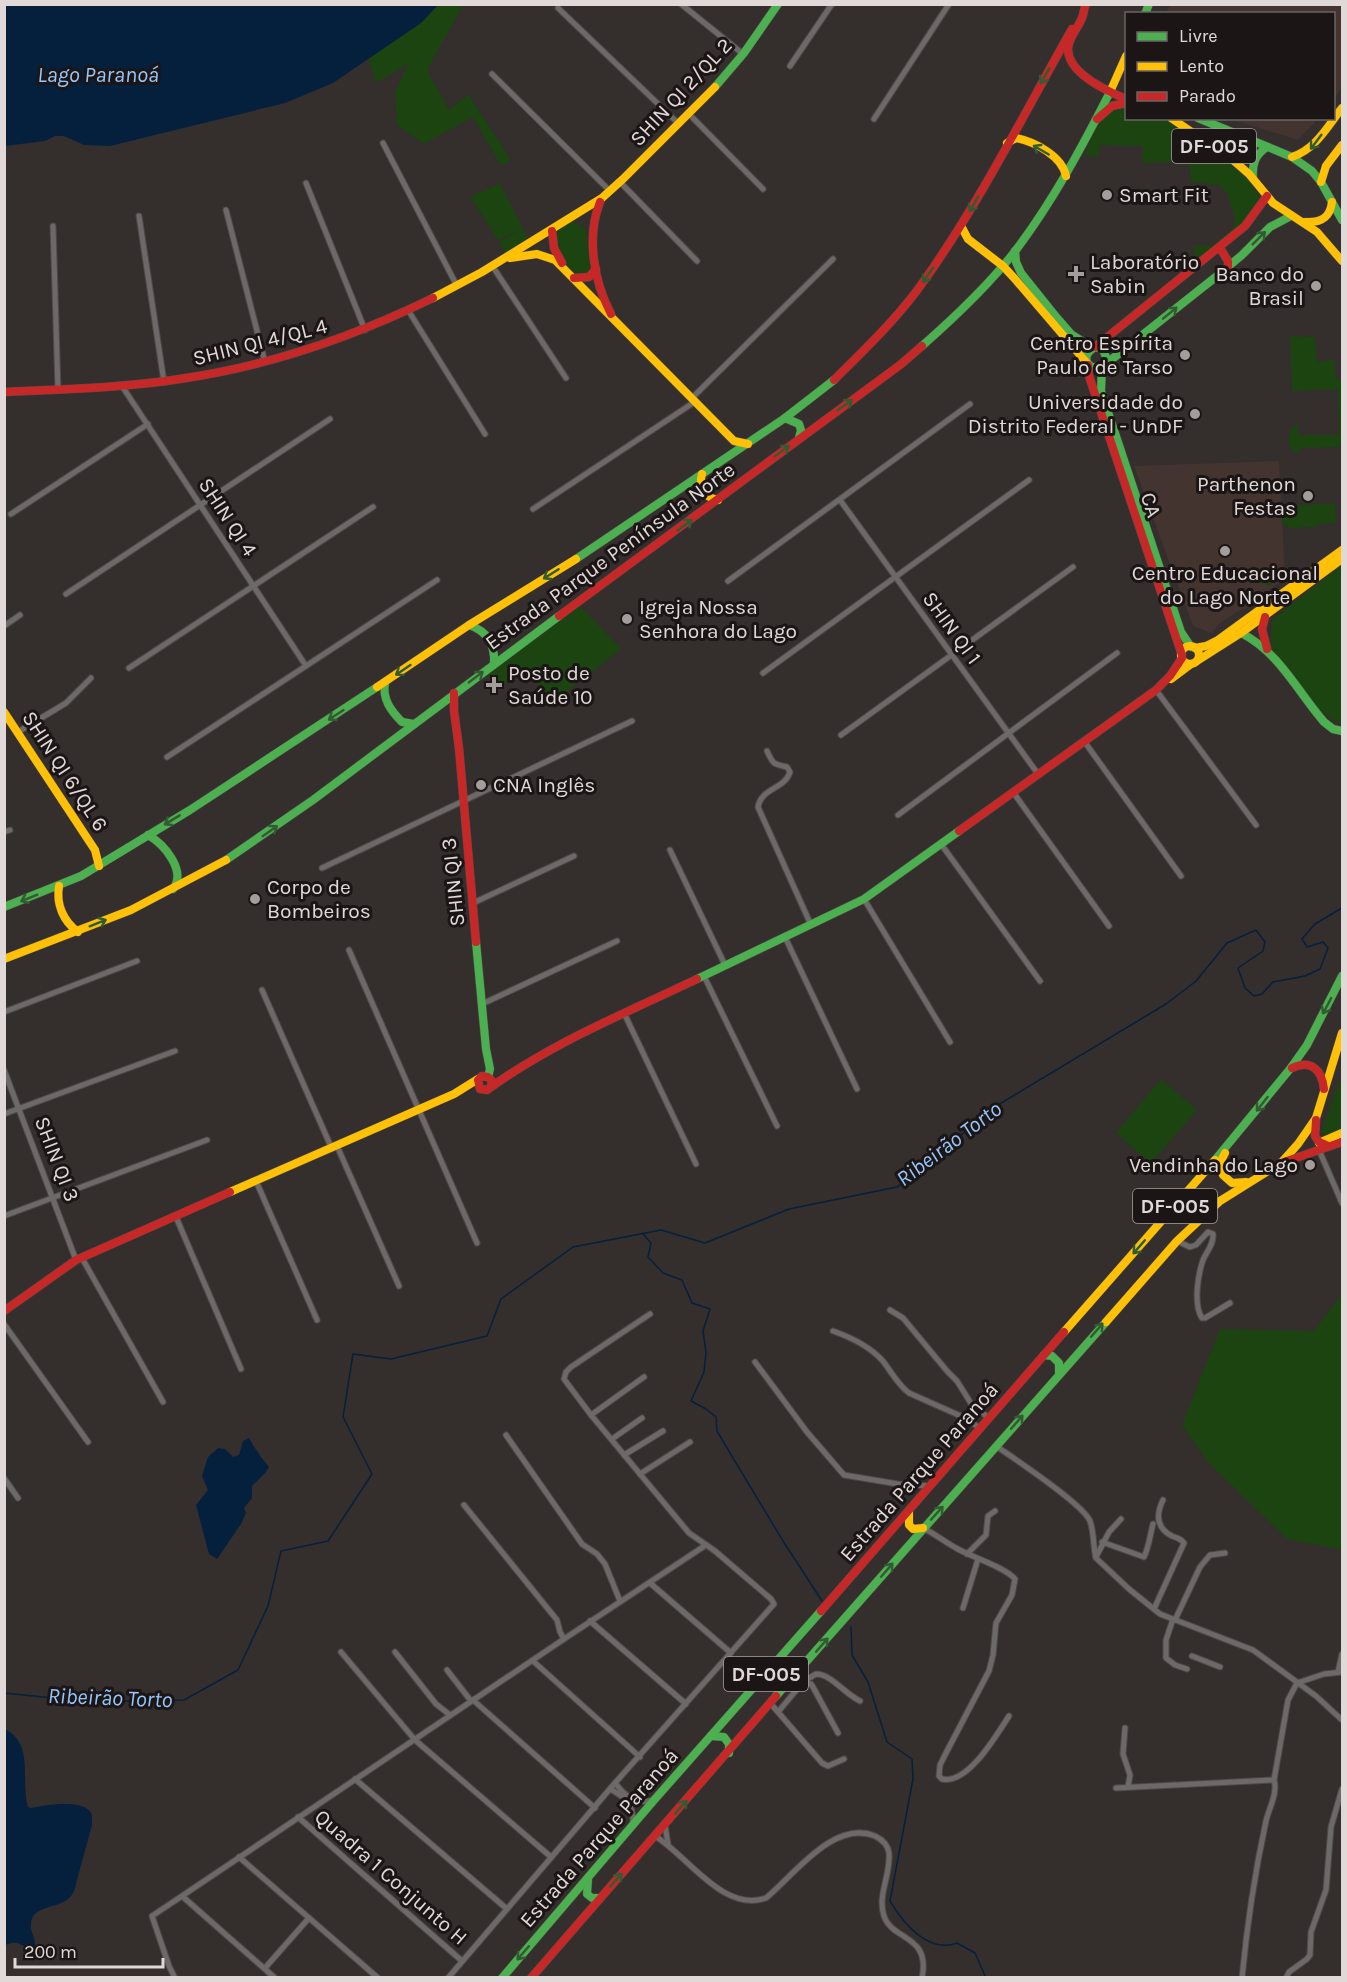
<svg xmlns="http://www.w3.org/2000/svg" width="1347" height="1982" font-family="Karla,sans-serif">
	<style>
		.built { fill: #443430 }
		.green { fill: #1c4411 }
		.water { fill: #05203d }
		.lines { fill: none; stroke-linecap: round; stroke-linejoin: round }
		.stream { stroke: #05203d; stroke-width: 1.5 }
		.street-casing { stroke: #4f4948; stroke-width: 7 }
		.fast-casing { stroke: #4f4948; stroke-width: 9 }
		.slow-casing { stroke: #4f4948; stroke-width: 9 }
		.jam-casing { stroke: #4f4948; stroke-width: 9 }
		.street { stroke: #6d6968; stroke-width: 5 }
		.fast { stroke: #4caf50; stroke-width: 8 }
		.slow { stroke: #ffc107; stroke-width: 8 }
		.jam { stroke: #c62828; stroke-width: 8 }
		.oneway { stroke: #315b30 }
		.poi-dot { fill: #a49d9c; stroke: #1b1615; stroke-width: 2 }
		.labels { text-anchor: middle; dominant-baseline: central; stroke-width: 6; stroke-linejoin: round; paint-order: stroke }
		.shield { fill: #1b1615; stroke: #a59e9d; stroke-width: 1.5 }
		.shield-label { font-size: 20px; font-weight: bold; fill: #e0d9d7 }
		.street-label { font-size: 21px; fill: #e0d9d7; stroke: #1b1615 }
		.poi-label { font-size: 21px; fill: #e0d9d7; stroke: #1b1615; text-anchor: start }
		.water-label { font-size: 22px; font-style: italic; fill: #96c6fb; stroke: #1b1615 }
	</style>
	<rect width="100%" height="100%" fill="#342e2d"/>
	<g class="built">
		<path d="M1170,5h172v82l-8,12v-85l-168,-1z"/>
		<path d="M1230,119h88l-20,21z"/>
		<path d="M1279,461l6,117 -40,31 -2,-1 -23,15 -8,10 -19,-7 -59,-160z"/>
	</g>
	<g class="green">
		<path d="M438,5h25l-36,65 22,40 19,-16 43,66 -10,6 -28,-49 -49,27 -27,-19 -2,-33 14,-29 -33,20 -8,-25 53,-35z"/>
		<path d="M1126,105v13l39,1 78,53 17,25 -18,26 -47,37 -1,-14 19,-1 19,-16 3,-11 -8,-25 -7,-8 -29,-3 -2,-21 -47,2 1,-17 -43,-1 -2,12 -13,-2c11,-27 12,-39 41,-50z"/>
		<path d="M500,183l29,58 -23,14 -7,-13 20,-12 -21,10 -28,-43z"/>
		<path d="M572,221l14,8 4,37 -3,8 -6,2c-16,-8 -28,-25 -25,-44z"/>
		<path d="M1290,336l25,1 2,25 18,-2v19h7v68l-41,1v3h-8c-7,-8 -4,-22 4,-28l2,12h40l-1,-46 -46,2z"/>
		<path d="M1335,503l1,20 -18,1 -1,3 -29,1 -1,-4h-5l-1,-18z"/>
		<path d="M1342,565v160l-19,-12 -53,-60 2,-33z"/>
		<path d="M1252,566l22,6 -3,14 -23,-6z"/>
		<path d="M580,606l41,43 -69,54 -23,-30 -30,12 -11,-10z"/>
		<path d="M1342,1076v52l-16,7 -5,-2 14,-41z"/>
		<path d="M1161,1079l36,31 -46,53 -35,-30z"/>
		<path d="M1342,1294v256l-55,-11 -78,-76 -27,-38 38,-96 94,2z"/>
	</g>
	<g class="water">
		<path d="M5,4h433v1l-17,18 -88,60 -48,20 -175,43 -26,-1 -20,-9h-9l-10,5 -40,5z"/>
		<path d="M249,1438c4,8 14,22 20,29l-3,5 -14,14v12l-8,10 2,5 -5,11 -24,35 -8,-5 -13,-49 12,-15 -6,-14 6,-19 10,-9 7,1 8,8 6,-2 4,-14z"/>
		<path d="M5,1729c30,16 15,51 23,78l3,1c13,-3 56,-10 61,7 0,3 0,6 0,10l-18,66c-2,3 -3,6 -6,8 -10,9 -37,7 -37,25 -1,8 5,15 4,23l-3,2c-13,-3 -12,-10 -27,-4z"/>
	</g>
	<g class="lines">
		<g class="stream">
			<path d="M643,1234l8,9 -3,14 15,16 19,7 10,23 18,6 -7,22 3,22 -2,19 -13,29 15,8 10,8 1,14 16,27 50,83 39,60"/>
			<path d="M851,1627l1,28 16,27 19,60 25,17 1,20 -23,122c13,22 38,53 67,42l18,10 11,25"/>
			<path d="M4,1693l88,9 92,-2 54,-30 30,-64 13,-55 47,-10 44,-67 -29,-57 10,-63 38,5 96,-23 14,-37 72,-52 88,-17 44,13 84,-34 108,-22 101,-82 168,-101 30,-23 31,-38 29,-13 9,12 -2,9 -25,17 7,20 9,8 8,-2 11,-12 32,-6 15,-7 8,-21 -5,-6 -16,5 -5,-8 13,-15 27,-16"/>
		</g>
		<g class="street-casing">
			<g id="street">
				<path d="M681,4l62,50"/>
				<path d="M558,8l121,116"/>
				<path d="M790,66l42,-62"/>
				<path d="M492,74l118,117"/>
				<path d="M689,114l74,75"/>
				<path d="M874,119l75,-115"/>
				<path d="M383,143l74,143"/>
				<path d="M620,182l77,79"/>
				<path d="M306,183l59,147"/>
				<path d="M226,210l39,152"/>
				<path d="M139,216l25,166"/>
				<path d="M53,226l5,164"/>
				<path d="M493,267l73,111"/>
				<path d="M408,310l77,124"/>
				<path d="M122,386l184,280"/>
				<path d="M692,398l141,-139"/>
				<path d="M840,500l198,274"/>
				<path d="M533,509l163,-108"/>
				<path d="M11,514l137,-90"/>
				<path d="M728,581l242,-177"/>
				<path d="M66,594l264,-175"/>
				<path d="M4,626l16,-11"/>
				<path d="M129,668l244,-161"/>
				<path d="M763,673l266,-193"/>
				<path d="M1156,690l100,135"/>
				<path d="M18,732l48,-29 25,-25"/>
				<path d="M841,735l232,-168"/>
				<path d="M1084,741l97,135"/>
				<path d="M767,751c6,13 6,13 20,16l3,5c-5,17 -29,16 -32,35l53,118"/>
				<path d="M167,757l270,-177"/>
				<path d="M1013,792l96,134"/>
				<path d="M898,815l219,-162"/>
				<path d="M4,832l6,-2"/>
				<path d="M941,844l99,137"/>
				<path d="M670,850l55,115"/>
				<path d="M322,868l310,-147"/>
				<path d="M864,899l86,143"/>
				<path d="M473,903l101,-47"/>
				<path d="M785,937l72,152"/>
				<path d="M349,950l128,293"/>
				<path d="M704,976l73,150"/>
				<path d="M262,990l70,159"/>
				<path d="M482,1004l135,-63"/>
				<path d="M4,1012l133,-51"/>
				<path d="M624,1013l72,151"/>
				<path d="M4,1070l72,190"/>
				<path d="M4,1114l171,-63"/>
				<path d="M337,1146l62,140"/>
				<path d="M1319,1150l23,53"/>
				<path d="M256,1181l61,139"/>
				<path d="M4,1216l203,-76"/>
				<path d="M176,1217l65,152"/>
				<path d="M1177,1241l13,6 6,-2 12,-13 5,2c1,10 -6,17 -10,26 -5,15 -10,44 -1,58h3l25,-15"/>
				<path d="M82,1258l81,144"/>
				<path d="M890,1310l13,8 44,53 10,10 15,24 17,13"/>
				<path d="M4,1324l84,118"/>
				<path d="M833,1331c17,6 36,15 49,29 9,11 16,25 27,33l54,24 17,11"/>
				<path d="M755,1362l52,70 37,43 54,9 32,2"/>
				<path d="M591,1415l53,-38"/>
				<path d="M506,1435l76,109 15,10 8,10 15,37"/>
				<path d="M612,1439l30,-21"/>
				<path d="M996,1446c19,13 87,58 94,75 4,10 3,26 6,37l33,31 31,25 93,36 63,46 26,24"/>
				<path d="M624,1455l39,-24"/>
				<path d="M640,1474l50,-32"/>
				<path d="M4,1478l14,20"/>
				<path d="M464,1505l93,115 3,12 4,7"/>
				<path d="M923,1528c12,6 22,14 33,20 15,9 49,19 59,31l-3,16 -16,28 -3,32 -4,16 -43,82 -6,12 -1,11 3,3c26,6 55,-45 67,-63"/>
				<path d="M1102,1542l42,15c5,-10 6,-22 9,-33"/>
				<path d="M967,1554l19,-19 2,-19 7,-5"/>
				<path d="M1096,1557l13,-25 12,-13"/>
				<path d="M650,1583l81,70"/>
				<path d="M963,1608l15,-49"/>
				<path d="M1154,1609l30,-66c-3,-4 -6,-5 -12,-7 -16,-8 -16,-22 -9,-36"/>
				<path d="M1173,1619l-7,21v18l9,7 12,4"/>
				<path d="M1175,1620l25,-53 10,-12 15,-2"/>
				<path d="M590,1621l96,83"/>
				<path d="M341,1652l74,88 136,117"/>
				<path d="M395,1652l41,52 14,11"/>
				<path d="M1192,1656l28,11"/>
				<path d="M533,1661l107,96"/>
				<path d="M447,1670l24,31"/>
				<path d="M1338,1672l4,-18"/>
				<path d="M804,1681l12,-7c15,0 29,20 44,27"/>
				<path d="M473,1700l122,108"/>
				<path d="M771,1704l51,59 6,3 16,-7"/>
				<path d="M778,1712l26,-31 7,3 2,3 25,46"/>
				<path d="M1125,1728l-2,26 7,21 -2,12"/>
				<path d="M355,1779l152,130"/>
				<path d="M615,1783c11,14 20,22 38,17"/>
				<path d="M1116,1788l158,-8"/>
				<path d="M610,1789c16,8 24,17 23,35"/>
				<path d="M298,1817l164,144"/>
				<path d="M665,1825l3,19"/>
				<path d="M655,1836c33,20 68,77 111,62 28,-23 68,-79 109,-62 8,4 13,9 14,17 2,22 -12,42 -5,63 8,25 47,18 38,62"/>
				<path d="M239,1857l139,121"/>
				<path d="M182,1896l382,-257 142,-94"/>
				<path d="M265,1968l44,-50"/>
				<path d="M175,1978l-6,-12 -17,-50 30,-20 93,82"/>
				<path d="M448,1978l167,-195 159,-179 -3,-5 -56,-48 -26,-18 -98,-118 -27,-36 2,-7 5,-5 79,-53"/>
				<path d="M1242,1978c5,-53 13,-106 24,-157 3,-13 12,-28 8,-41l14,-80 9,-17 27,-9 18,-2"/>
				<path d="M1286,1978l3,-6 18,-13 3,-4 1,-23 15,-42 5,-63 11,-38"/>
			</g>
		</g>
		<g class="fast-casing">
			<g id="fast">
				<path d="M1145,14l4,-10"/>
				<path d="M715,87l29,-34 34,-49"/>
				<path d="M1198,118l94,39 20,14 9,11 21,38"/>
				<path d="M1253,178c-1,-14 2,-23 14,-31"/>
				<path d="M1015,251l1,11 5,11 36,45 14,16 22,14"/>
				<path d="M922,346c33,-29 67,-61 94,-96 37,-49 66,-103 94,-158"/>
				<path d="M1107,360l-4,-11 -8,-2c-8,5 -13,12 -4,20h11l115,-91 25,-21 28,-28 21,-11"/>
				<path d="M1102,367l-1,24 80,241 10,15"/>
				<path d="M785,418l14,6 2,6 -2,8"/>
				<path d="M576,559l209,-141 49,-38"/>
				<path d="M469,625c18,6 26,19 25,38"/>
				<path d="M1241,633c38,19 56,58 83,89l9,7 9,2"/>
				<path d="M385,683c-3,16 6,28 17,39l12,2"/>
				<path d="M148,835c16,9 39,36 25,54"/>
				<path d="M226,860l87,-60 246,-184"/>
				<path d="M4,907l77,-31 109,-66 187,-123"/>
				<path d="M476,942l10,107 4,20 -2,8"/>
				<path d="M697,979l167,-80 95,-68"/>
				<path d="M1215,1160l75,-91 17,-24 35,-69"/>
				<path d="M1044,1355l8,1 7,7v11"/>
				<path d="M776,1696l330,-374"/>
				<path d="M711,1736l13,1 5,7v9"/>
				<path d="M588,1880l-1,14 5,4h8"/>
				<path d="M502,1978l153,-179 166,-188"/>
			</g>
		</g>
		<g class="slow-casing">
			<g id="slow">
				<path d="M1110,92l16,-36"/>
				<path d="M1171,118l62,42 16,14 24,29 44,29 25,29"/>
				<path d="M1007,143l9,-5c19,4 46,18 50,38"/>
				<path d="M1292,157c24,-8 35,-30 50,-49"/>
				<path d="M1321,182l5,-16 16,-21"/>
				<path d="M1305,222c16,1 25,-4 27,-20"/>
				<path d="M961,226l7,13 35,27 12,13 71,83"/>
				<path d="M510,258l27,-4 18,6 179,181 14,3"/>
				<path d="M433,298l49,-26 120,-74 21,-19 92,-92"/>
				<path d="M702,474c-4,14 2,23 16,26"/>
				<circle cx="1190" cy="655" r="9"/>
				<path d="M1195,648l11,-2 12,-6 124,-90"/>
				<path d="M1197,661l44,-28 101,-74"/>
				<path d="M1171,679l20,-15"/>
				<path d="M377,687l92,-62 107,-66"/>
				<path d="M4,712l91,138 4,16"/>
				<path d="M59,886c-3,18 4,35 19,46"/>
				<path d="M4,959l127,-49 95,-50"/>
				<path d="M1319,1143l23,-10"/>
				<path d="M1225,1153l-5,10 3,12 9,8 14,-1"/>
				<path d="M230,1192l224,-98 24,-15"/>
				<path d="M1106,1322l71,-81 43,-40 61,-38 17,-19 18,-26 26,-85"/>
				<path d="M1064,1332l151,-172"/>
				<path d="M909,1511v14l4,4 10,-1"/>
			</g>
		</g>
		<g class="jam-casing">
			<g id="jam">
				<path d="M1086,4c-2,4 -2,9 -4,14 -4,10 -13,19 -14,30 -1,25 39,43 58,51"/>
				<path d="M1097,119l15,-13 14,-3"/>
				<path d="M600,202c-14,35 -6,80 11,112"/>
				<path d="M552,231l2,17 8,15"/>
				<path d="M1220,248l8,13v5"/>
				<path d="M574,278l15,-1 7,-8"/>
				<path d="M1095,347l150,-121 22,-30"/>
				<path d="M1088,365l1,11 93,279"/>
				<path d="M834,380c32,-32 66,-64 92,-102 55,-78 99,-166 146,-249"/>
				<path d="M4,392c61,-3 122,-4 182,-14 86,-13 169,-42 247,-80"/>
				<path d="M559,616l341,-251 22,-19"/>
				<path d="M1265,617l-3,12 5,20"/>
				<path d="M454,693v18l5,37 17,194"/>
				<path d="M959,831l197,-141 14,-14 12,-18"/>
				<path d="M1292,1068c19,-9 30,2 32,21"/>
				<path d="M491,1086l1,-5 -4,-4 -6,-1 -4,4 2,9 7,1c64,-47 139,-77 210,-111"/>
				<path d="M1316,1120l-1,16 4,6 9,4"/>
				<path d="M1281,1163l61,-21"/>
				<path d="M4,1311l72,-51 154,-68"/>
				<path d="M821,1611l243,-279"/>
				<path d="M531,1978l245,-282"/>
			</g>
		</g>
		<use href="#street" class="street"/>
		<use href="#fast" class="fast"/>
		<use href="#slow" class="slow"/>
		<use href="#jam" class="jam"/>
	</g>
	<defs><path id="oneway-shaft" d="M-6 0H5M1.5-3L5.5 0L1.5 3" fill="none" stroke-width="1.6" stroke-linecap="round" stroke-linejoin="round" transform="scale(1.5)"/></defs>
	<g class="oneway">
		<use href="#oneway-shaft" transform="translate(1045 76) rotate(120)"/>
		<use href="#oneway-shaft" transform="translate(1316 142) rotate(127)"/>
		<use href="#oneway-shaft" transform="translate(1041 150) rotate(-150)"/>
		<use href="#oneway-shaft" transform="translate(974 204) rotate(119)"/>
		<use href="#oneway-shaft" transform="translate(1259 238) rotate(-45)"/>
		<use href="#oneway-shaft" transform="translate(928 275) rotate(125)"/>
		<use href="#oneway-shaft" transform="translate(1170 313) rotate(-39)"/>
		<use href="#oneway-shaft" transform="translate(845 405) rotate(-36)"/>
		<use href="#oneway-shaft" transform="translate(782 451) rotate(-37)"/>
		<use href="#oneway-shaft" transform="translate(685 525) rotate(-36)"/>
		<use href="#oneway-shaft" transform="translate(551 574) rotate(148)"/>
		<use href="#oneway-shaft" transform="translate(403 670) rotate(146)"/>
		<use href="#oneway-shaft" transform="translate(476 677) rotate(-37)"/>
		<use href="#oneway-shaft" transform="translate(336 715) rotate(147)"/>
		<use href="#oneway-shaft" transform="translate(172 820) rotate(149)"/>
		<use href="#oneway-shaft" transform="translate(270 831) rotate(-35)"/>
		<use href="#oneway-shaft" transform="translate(29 898) rotate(158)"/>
		<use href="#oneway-shaft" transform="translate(98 923) rotate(-22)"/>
		<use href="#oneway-shaft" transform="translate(1327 1006) rotate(118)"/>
		<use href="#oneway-shaft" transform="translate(1262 1104) rotate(128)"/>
		<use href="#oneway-shaft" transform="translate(1139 1247) rotate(131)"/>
		<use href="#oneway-shaft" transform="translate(1097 1330) rotate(-49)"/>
		<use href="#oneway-shaft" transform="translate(1017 1422) rotate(-49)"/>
		<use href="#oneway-shaft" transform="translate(937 1513) rotate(-48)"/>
		<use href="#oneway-shaft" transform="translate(887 1570) rotate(-49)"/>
		<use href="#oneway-shaft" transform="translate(822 1645) rotate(-49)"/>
		<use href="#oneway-shaft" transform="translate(681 1807) rotate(-48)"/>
		<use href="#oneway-shaft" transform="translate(616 1880) rotate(-49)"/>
		<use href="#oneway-shaft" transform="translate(523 1953) rotate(131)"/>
	</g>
	<g class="poi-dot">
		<circle cx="1107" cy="195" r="6"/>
		<path d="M1073 265h6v6h6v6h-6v6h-6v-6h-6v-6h6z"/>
		<circle cx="1316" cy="286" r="6"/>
		<circle cx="1185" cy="355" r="6"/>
		<circle cx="1195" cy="414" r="6"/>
		<circle cx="1308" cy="496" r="6"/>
		<circle cx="1225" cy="551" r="6"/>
		<circle cx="627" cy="619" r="6"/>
		<path d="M491 676h6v6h6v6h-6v6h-6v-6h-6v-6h6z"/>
		<circle cx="481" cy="785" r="6"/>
		<circle cx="255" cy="899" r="6"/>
		<circle cx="1310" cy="1165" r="6"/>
	</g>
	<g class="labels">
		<g class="shield">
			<rect x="1172" y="129" width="84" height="34" rx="4.5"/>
			<rect x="1133" y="1189" width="84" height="34" rx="4.5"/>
			<rect x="724" y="1657" width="84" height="34" rx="4.5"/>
		</g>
		<g class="shield-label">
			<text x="1214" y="146">DF-005</text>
			<text x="1175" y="1206">DF-005</text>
			<text x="766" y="1674">DF-005</text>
		</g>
		<g class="street-label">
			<text transform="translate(681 92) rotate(-47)">SHIN QI 2/QL 2</text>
			<text transform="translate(260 342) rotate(-14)">SHIN QI 4/QL 4</text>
			<text transform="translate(1151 505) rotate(72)">CA</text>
			<text transform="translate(228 517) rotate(57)">SHIN QI 4</text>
			<text transform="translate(610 556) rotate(-36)">Estrada Parque Península Norte</text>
			<text transform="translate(952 628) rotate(54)">SHIN QI 1</text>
			<text transform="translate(65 771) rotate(57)">SHIN QI 6/QL 6</text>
			<text transform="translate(453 882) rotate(-96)">SHIN QI 3</text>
			<text transform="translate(57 1159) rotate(69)">SHIN QI 3</text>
			<text transform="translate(919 1472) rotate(-49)">Estrada Parque Paranoá</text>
			<text transform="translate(599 1838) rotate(-49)">Estrada Parque Paranoá</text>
			<text transform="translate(391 1877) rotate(41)">Quadra 1 Conjunto H</text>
		</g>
		<g class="poi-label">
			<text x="1119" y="195">Smart Fit</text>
			<text x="1090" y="262">Laboratório<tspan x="1090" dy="24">Sabin</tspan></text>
			<text x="1304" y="274" text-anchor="end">Banco do<tspan x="1304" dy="24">Brasil</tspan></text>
			<text x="1173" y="343" text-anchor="end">Centro Espírita<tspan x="1173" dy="24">Paulo de Tarso</tspan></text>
			<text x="1183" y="402" text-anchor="end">Universidade do<tspan x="1183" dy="24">Distrito Federal - UnDF</tspan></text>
			<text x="1296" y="484" text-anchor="end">Parthenon<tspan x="1296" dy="24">Festas</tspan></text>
			<text x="1225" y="573" text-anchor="middle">Centro Educacional<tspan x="1225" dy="24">do Lago Norte</tspan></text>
			<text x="639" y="607">Igreja Nossa<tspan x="639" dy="24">Senhora do Lago</tspan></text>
			<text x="508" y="673">Posto de<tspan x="508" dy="24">Saúde 10</tspan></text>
			<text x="493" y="785">CNA Inglês</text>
			<text x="267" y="887">Corpo de<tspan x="267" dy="24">Bombeiros</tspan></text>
			<text x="1298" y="1165" text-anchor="end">Vendinha do Lago</text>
		</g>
		<g class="water-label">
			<text x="98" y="75">Lago Paranoá</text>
			<text transform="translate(949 1144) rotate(-37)">Ribeirão Torto</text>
			<text transform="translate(110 1698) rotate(2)">Ribeirão Torto</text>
		</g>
	</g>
	<rect width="1347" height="1982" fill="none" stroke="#e0d9d7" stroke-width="12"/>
	<rect x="1125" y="12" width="210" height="108" fill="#1b1615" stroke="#6a6463" stroke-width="1.5"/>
	<rect x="1137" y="32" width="30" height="9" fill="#4caf50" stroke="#6a6463" stroke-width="1.5"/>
	<text x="1179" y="42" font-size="18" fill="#e0d9d7">Livre</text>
	<rect x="1137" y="62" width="30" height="9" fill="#ffc107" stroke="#6a6463" stroke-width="1.5"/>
	<text x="1179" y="72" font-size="18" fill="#e0d9d7">Lento</text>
	<rect x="1137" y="92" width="30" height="9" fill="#c62828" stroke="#6a6463" stroke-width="1.5"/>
	<text x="1179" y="102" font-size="18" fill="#e0d9d7">Parado</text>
	<path d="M15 1958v9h148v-9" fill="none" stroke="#e0d9d7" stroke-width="3"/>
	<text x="24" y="1958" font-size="18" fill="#e0d9d7" stroke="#1b1615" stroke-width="4.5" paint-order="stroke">200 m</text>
</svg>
